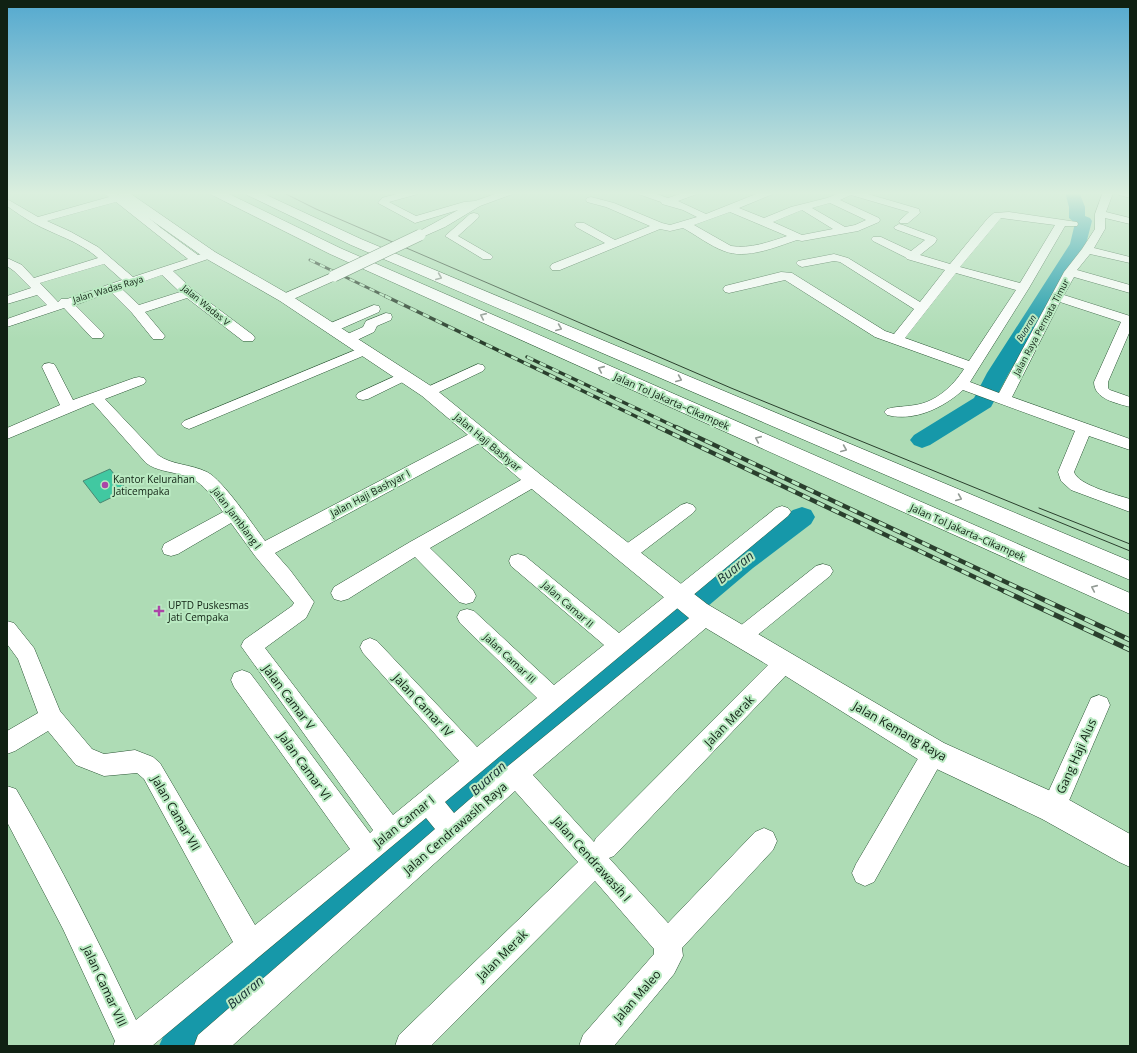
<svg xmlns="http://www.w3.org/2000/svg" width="1137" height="1053" font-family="'Open Sans',sans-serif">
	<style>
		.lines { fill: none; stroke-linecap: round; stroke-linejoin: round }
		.river { fill: #1698a9; fill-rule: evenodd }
		.building { fill: #41c8a1; stroke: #498772 }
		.street-casing { stroke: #2a5534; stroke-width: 1 }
		.secondary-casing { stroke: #2a5534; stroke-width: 1 }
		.highway-casing { stroke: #2a5534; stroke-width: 1 }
		.street { fill: #fff; fill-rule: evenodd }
		.secondary { fill: #fff; fill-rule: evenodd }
		.highway { fill: #fff; fill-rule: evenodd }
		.tram { stroke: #2a3f2d; stroke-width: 1 }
		.rail-far3-casing { stroke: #2a3f2d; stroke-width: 3 }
		.rail-far2-casing { stroke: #2a3f2d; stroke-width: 3.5 }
		.rail-far1-casing { stroke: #2a3f2d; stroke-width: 4.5 }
		.rail-casing { stroke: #2a3f2d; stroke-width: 5 }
		.rail-far3 { stroke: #baeac2; stroke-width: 2; stroke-dasharray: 5.5; stroke-linecap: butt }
		.rail-far2 { stroke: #baeac2; stroke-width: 2.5; stroke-dasharray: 7; stroke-linecap: butt }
		.rail-far1 { stroke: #baeac2; stroke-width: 3; stroke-dasharray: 8; stroke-linecap: butt }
		.rail { stroke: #baeac2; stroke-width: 3.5; stroke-dasharray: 11; stroke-linecap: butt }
		.street-bridge-casing { stroke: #2a5534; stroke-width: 12; stroke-linecap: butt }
		.street-bridge { stroke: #fff; stroke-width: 11 }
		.oneway { stroke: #939b95 }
		.poi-dot { fill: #ac44a7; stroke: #baeac2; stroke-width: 1.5 }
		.labels { text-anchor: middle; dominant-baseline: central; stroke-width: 4; stroke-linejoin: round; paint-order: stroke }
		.far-street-label { font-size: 9px; fill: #102113; stroke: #baeac2 }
		.far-water-label { font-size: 9px; font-style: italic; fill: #162f33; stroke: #baeac2 }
		.street-label { font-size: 10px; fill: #102113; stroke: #baeac2 }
		.poi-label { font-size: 10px; fill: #102113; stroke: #baeac2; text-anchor: start }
		.near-street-label { font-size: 12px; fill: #102113; stroke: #baeac2 }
		.near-water-label { font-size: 13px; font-style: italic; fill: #162f33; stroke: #baeac2 }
	</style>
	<rect width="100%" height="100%" fill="#aedcb5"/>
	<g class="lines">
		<g class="river">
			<path d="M1065,192h14l6,15v9l5,2 2,3 -6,23 -77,129 -18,34 -61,38 -8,3 -8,-3 -4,-5 4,-5 60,-37 13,-25 83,-129 5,-21 -6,-5v-11z"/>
			<path d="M802,507l9,3 4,7 -4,7 -58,44 -163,138 -225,210 -148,130h-58l7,-16 171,-142 229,-202 167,-134 60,-42z"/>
		</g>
	</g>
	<path class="building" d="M110,469l17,21 -27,13 -17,-22z"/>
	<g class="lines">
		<g class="street-casing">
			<g id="street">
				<path d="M102,192h11l16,9 32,27 37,27 12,-3 4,1 2,2 -2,2 -41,14 20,19 60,45 2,3 -2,3h-10l-56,-43 -42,14 20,24 -2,3h-10l-21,-26 -21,-21 -36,13 27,27 2,3 -2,3h-10l-28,-30 -57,19v-8l40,-14 -10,-10 -30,9v-8l24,-8 -17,-17 -7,-5v-8l15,7 12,13 64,-20c-19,-17 -43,-23 -65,-35 -9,-5 -17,-11 -26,-17v-7l31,18 71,-20zM116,202l72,57 -55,18 -35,-30 -27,-15 -24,-11zM104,264l18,16 -55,19h-6l-3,3 -18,-19zM162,275l18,17 -41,13 -17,-16z"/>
				<path d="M404,192h15l-1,2 -29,8 27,14 48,-14 11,-1 26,-9h13l-1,2 -33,12 -35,21 -25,11 -4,-1 -2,-2 2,-2 42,-23 -43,13 -37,-20 4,-5z"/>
				<path d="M637,192h14l17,6 17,-6h13l-1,2 -19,7 28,13 55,-22h13l-1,2 -34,14 25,10 27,-11 36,-9 15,-6h19l58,17 1,4 -12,10h-8l-1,-2 10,-9 -58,-17 -11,5 39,18 1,2 -1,2 -21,9 -56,10 -5,-1c-21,7 -51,20 -73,11 -14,-5 -28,-16 -41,-23l-13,3 -10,-2 -100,41h-8l-2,-3 2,-3 53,-21 -29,-16 -1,-2 1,-2h8l31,17 35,-14 -44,-19 -19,-5 -1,-2 1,-2 4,-1 23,6 48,20 8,2 27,-8 -14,-7 -21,-6 -1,-2 -23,-8zM830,203l36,17 -11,5 -10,2 -33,-19zM802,210l31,19 -31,6 -29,-13zM730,212l57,24c-18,6 -37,13 -56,10l-37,-21z"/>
				<path d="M1103,192h27v6l-17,-5 -7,19 24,6v6l-25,-6v11l-11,19 36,9v6l-40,-9 -13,16 53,15v8l-56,-16 -10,18 66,21v15l-22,51v6l2,2 20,7v10c-14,-4 -36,-8 -36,-25l27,-60 -61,-20 -48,95 118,42v11l-41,-14 -15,36c4,13 43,23 56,27v13l-59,-22 -10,-9 -3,-9 17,-41 -112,-41c-20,18 -49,32 -76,25l-3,-3 3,-3c9,-3 18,-2 28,-4 21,-3 38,-19 49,-36l-89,-32 -90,-57 -56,13 -4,-1 -2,-3 2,-3 56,-14 11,1 93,58 9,3 20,-25 -74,-47 -6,-1 -32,6 -4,-2 -2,-2 2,-2 36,-7 14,4 72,44 25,-32 -38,-11 -2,-2 -32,-16 -2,-2 2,-2h8l30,14 14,-11 -30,-11 -1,-2 5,-3 4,1 32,12 2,2 -2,4 -15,12 30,9 38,-46 6,-5 15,-1 68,10 1,2 -1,2h-12l-36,62 -59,94 29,11 65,-121 18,-23 13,-20v-15zM1001,218l54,7 -35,58 -60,-16zM956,273l60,17 -47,71 -64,-23z"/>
				<path d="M474,213l4,1 1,2 -1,2 -20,18 33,19 2,2 -2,2h-8l-38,-23 25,-22z"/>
				<path d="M334,272l4,1 2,3 -2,3 -49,22h-8l-2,-3 2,-3z"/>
				<path d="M374,305l5,1 1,3 -1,3 -43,19h-10l-2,-3 2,-3z"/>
				<path d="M386,313l5,1 1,3 -1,3 -14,6 -3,6 -21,10h-10l-2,-3 2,-3 20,-9 3,-6z"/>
				<path d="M365,346l5,1 2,3 -2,3 -176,74 -5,2 -5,-2 -3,-3 3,-3z"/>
				<path d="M49,363l5,1 2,3 17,33 61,-22 5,-1 5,1 2,3 -2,3 -39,15 53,56c13,10 33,9 49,17 16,8 46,53 58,69l208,-109 6,-1 6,1 2,4 -2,4 -210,113 15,17 24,32 -8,16 -41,30 128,167 66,-54 -96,-108 -3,-6 3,-6 7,-3 7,3 100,106 60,-49 -77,-75 -3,-6 3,-6 7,-2 7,2 80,74 50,-40 -93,-79 -2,-5 2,-5 7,-2 7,2 94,77 157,-125 6,-2 6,2 3,4 -3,4 -343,286 9,11 54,-47 191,-156 7,-2 7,2 3,6 -3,6 -180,153 61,67 2,-4 181,-182 8,-3 8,3 3,6 -3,6 -179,188 -5,2 59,65 87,-91 9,-4 9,4 4,9 -4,9 -91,98 1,8 -9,18 -60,72h-35l4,-11 71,-81v-5l-59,-68 -164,165h-36l4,-11 179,-173 -63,-71 -283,255h-38l4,-11 237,-206 -9,-11 -274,228h-39l2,-5 -52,-112 -56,-107v-36l9,3c44,75 83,153 120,231l97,-78 -89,-163 -7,-6 -33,3 -28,-11 -28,-34 -33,20 -8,3v-23l31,-18 -20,-54 -11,-15v-23l7,2 20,25 26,63 32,38 12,5 31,-4 18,7 7,6 95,162 95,-76 -116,-162 -3,-7 3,-7 8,-3 8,3 120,160 3,-3 -132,-184 3,-6 48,-34 2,-3 -39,-47 -24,-33 -53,31 -7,2 -7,-2 -2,-5 2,-5 59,-32c-11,-16 -22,-33 -41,-37 -14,-4 -25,-4 -36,-12l-53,-60 -86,36v-11l53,-23 -18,-38 2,-3z"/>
				<path d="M478,364l5,1 2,3 -2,3 -50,24 -5,1 -5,-1 -2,-3 2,-3z"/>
				<path d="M404,372l5,1 2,3 -2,3 -41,20 -5,1 -5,-1 -2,-3 2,-3z"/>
				<path d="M534,474l6,2 2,4 -2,4 -110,64 43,42 3,6 -3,6 -7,2 -7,-2 -44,-45 -67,42 -7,2 -7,-2 -3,-6 3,-6 76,-45 118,-66z"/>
				<path d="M687,503l6,2 3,4 -3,4 -60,46 -7,2 -7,-2 -2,-5 2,-5 62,-44z"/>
				<path d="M823,564l7,2 3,5 -3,5 -81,66 -7,3 -7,-3 -3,-6 3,-6 81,-64z"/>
				<path d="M1099,695l8,3 3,7 -48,112 -9,3 -9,-3 -3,-9 50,-110z"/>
				<path d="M934,742l8,3 4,8 -4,8 -68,121 -9,4 -9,-4 -4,-9 4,-9 70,-119z"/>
			</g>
		</g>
		<g class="secondary-casing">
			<path id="secondary" d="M120,192h12l-1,2 84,58 75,43 144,93 107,87 166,129 237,139 120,54 66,37v33l-11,-5 -77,-43 -118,-56 -148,-93 -87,-52 -162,-133 -105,-89 -142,-95 -75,-43 -85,-60 -2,-3z"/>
		</g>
		<g class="highway-casing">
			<g id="highway">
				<path d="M210,192h15l115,56 790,345v21l-800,-360 -118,-59z"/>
				<path d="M245,192h15l101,47 769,322v19l-779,-335 -104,-50z"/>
			</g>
		</g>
		<use href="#street" class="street"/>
		<use href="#secondary" class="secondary"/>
		<use href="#highway" class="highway"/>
		<g class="tram">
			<path d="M282,192l34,17 415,179 399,163"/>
			<path d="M1039,508l91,36"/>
		</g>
		<g class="rail-far3-casing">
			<path id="rail-far3" d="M310,260l77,37"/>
		</g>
		<g class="rail-far2-casing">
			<g id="rail-far2">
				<path d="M385,296l275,132"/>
				<path d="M527,357l151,71"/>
			</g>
		</g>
		<g class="rail-far1-casing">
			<g id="rail-far1">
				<path d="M658,427l348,165"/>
				<path d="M676,427l351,165"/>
			</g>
		</g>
		<g class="rail-casing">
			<g id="rail">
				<path d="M1004,591l126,59"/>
				<path d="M1025,591l105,49"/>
			</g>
		</g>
		<use href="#rail-far3" class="rail-far3"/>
		<use href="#rail-far2" class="rail-far2"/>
		<use href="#rail-far1" class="rail-far1"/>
		<use href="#rail" class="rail"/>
		<g class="street-bridge-casing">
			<path id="street-bridge" d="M334,276l86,-41"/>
		</g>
		<use href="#street-bridge" class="street-bridge"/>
	</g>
	<defs><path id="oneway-chevron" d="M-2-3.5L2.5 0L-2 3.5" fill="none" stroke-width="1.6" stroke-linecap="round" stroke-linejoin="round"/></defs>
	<g class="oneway">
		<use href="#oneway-chevron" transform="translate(439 277) rotate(23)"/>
		<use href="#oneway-chevron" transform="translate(483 316) rotate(-156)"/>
		<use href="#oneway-chevron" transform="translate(559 328) rotate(23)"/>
		<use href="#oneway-chevron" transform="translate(601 369) rotate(-156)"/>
		<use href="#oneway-chevron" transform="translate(679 379) rotate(23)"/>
		<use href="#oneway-chevron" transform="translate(758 439) rotate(-156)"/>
		<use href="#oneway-chevron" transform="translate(844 449) rotate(23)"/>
		<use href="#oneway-chevron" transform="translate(959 498) rotate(23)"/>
		<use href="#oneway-chevron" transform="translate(1094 588) rotate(-156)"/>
	</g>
	<linearGradient id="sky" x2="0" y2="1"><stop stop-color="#54a9cf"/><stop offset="0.57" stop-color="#dbefde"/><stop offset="1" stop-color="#dbefde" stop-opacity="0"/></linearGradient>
	<rect width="1137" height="339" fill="url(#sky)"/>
	<g class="poi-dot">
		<circle cx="105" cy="485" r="4"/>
		<path d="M157 605h4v4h4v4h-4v4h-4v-4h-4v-4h4z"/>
	</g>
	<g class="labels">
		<g class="far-street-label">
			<text transform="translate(108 289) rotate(-17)">Jalan Wadas Raya</text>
			<text transform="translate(206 305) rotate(39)">Jalan Wadas V</text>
			<text transform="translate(1041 327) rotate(-62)">Jalan Raya Permata Timur</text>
		</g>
		<g class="far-water-label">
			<text transform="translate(1026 328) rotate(-58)">Buaran</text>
		</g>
		<g class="street-label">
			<text transform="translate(672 401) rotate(24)">Jalan Tol Jakarta–Cikampek</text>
			<text transform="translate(488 442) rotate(40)">Jalan Haji Bashyar</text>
			<text transform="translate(370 493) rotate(-28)">Jalan Haji Bashyar I</text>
			<text transform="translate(237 518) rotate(53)">Jalan Jamblang I</text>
			<text transform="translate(968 532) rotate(24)">Jalan Tol Jakarta–Cikampek</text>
			<text transform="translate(568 604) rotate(41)">Jalan Camar II</text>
			<text transform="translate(510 658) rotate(43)">Jalan Camar III</text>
		</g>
		<g class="poi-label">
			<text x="113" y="479">Kantor Kelurahan<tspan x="113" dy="12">Jaticempaka</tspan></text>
			<text x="168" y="605">UPTD Puskesmas<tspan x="168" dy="12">Jati Cempaka</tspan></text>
		</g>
		<g class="near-street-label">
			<text transform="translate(289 697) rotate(53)">Jalan Camar V</text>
			<text transform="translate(423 705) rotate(47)">Jalan Camar IV</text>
			<text transform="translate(729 721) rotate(-46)">Jalan Merak</text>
			<text transform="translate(900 731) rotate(30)">Jalan Kemang Raya</text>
			<text transform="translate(1076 756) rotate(-66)">Gang Haji Alus</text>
			<text transform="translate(305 766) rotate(54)">Jalan Camar VI</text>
			<text transform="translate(176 813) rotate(60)">Jalan Camar VII</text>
			<text transform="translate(404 821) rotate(-39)">Jalan Camar I</text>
			<text transform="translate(455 828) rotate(-41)">Jalan Cendrawasih Raya</text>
			<text transform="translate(592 859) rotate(48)">Jalan Cendrawasih I</text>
			<text transform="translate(502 955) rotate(-45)">Jalan Merak</text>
			<text transform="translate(105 986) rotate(65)">Jalan Camar VIII</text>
			<text transform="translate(637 996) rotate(-49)">Jalan Maleo</text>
		</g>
		<g class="near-water-label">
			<text transform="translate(735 567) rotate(-39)">Buaran</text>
			<text transform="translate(488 778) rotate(-42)">Buaran</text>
			<text transform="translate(245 992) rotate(-40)">Buaran</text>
		</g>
	</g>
	<rect width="1137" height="1053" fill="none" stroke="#102113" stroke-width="16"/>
</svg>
